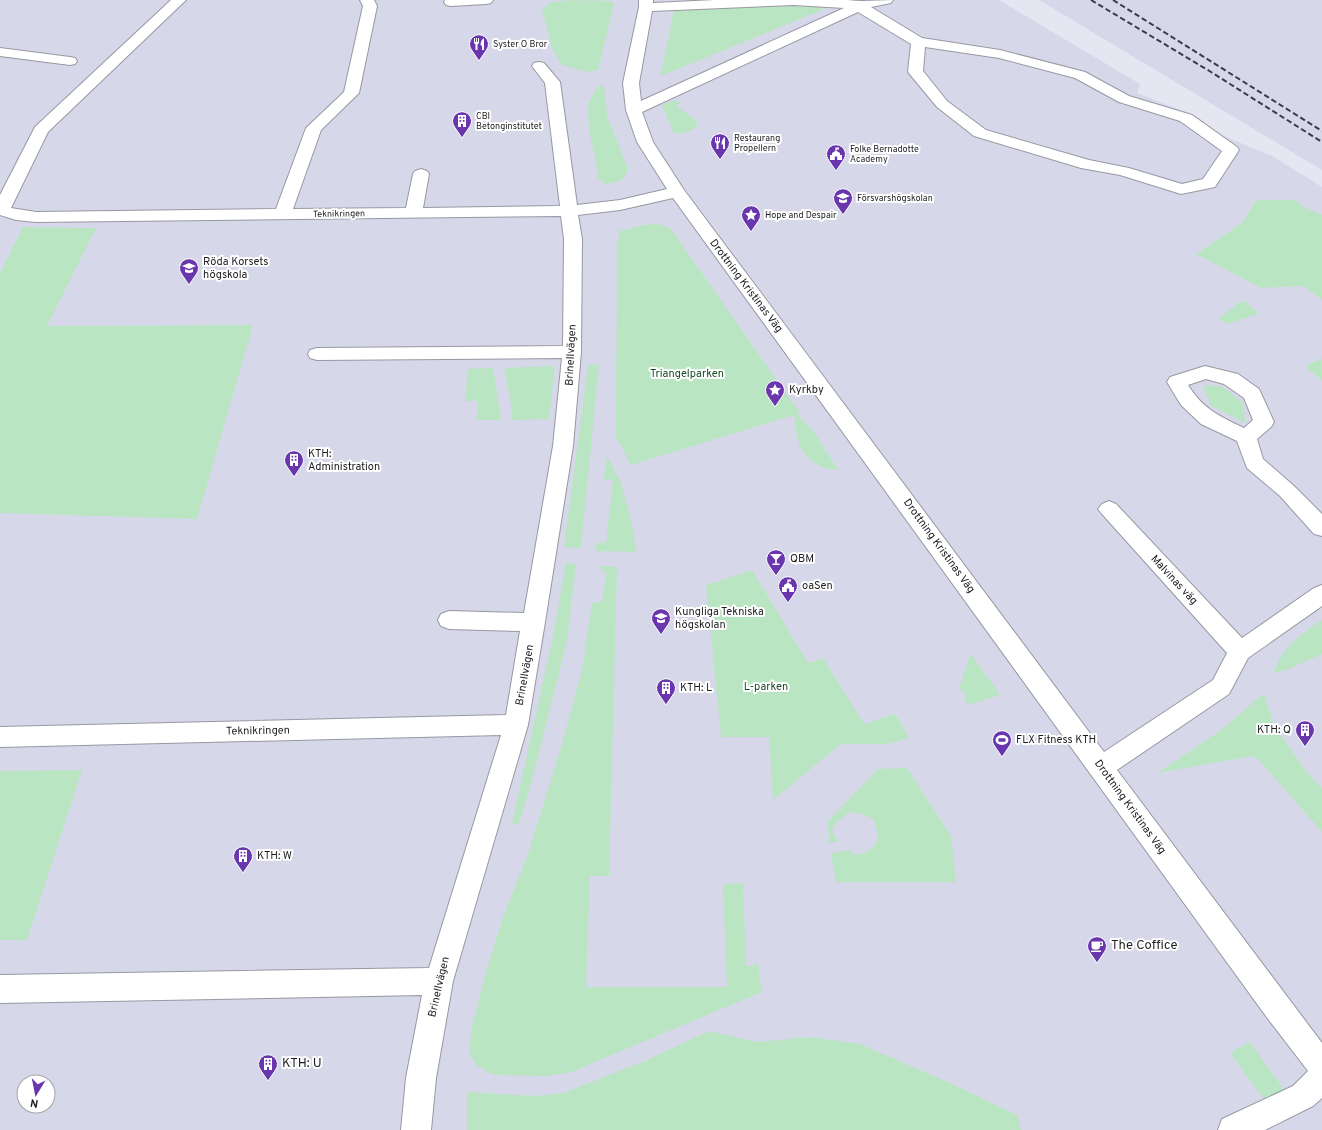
<svg xmlns="http://www.w3.org/2000/svg" width="1322" height="1130" font-family="Overpass,sans-serif">
	<style>
		.built { fill: #d6d8ea; fill-rule: evenodd }
		.green { fill: #bae5c2 }
		.lines { fill: none; stroke-linecap: round; stroke-linejoin: round }
		.minor-casing { stroke: #9798a2; stroke-width: 2 }
		.minor { fill: #fff; fill-rule: evenodd }
		.rail { stroke: #3c3c41; stroke-width: 2; stroke-dasharray: 5.5 3; stroke-linecap: butt }
		.labels { text-anchor: middle; dominant-baseline: central; stroke-width: 4; stroke-linejoin: round; paint-order: stroke }
		.far-poi-label { font-size: 9px; fill: #1e1e22; stroke: #fff; text-anchor: start }
		.far-street-label { font-size: 9px; fill: #1e1e22; stroke: #fff }
		.poi-label { font-size: 11px; fill: #1e1e22; stroke: #fff; text-anchor: start }
		.street-label { font-size: 11px; fill: #1e1e22; stroke: #fff }
		.park-label { font-size: 11px; fill: #1a4a28; stroke: #fff }
		.near-poi-label { font-size: 13px; fill: #1e1e22; stroke: #fff; text-anchor: start }
	</style>
	<rect width="100%" height="100%" fill="#e5e6f2"/>
	<g class="built">
		<path d="M0,0h999l141,84 -3,9 61,24 21,17 53,22 50,31v943h-1322zM24,1082h24v24h-24z"/>
		<path d="M1039,0h283v170z"/>
	</g>
	<g class="green">
		<path d="M571,0l39,1 4,3 -16,66 -11,2 -25,-7 -10,-17 -10,-39 10,-7z"/>
		<path d="M814,6l10,3 -163,67 13,-67z"/>
		<path d="M604,85l3,31 21,53c-4,13 -11,13 -23,15l-7,-6 -2,-17 -6,-26 -3,-27 7,-16 5,-6z"/>
		<path d="M675,100l6,3 -5,3 21,15c1,12 -15,11 -23,13l-12,-29z"/>
		<path d="M1256,200h38l8,6 20,9v85l-18,-14 -43,2 -65,-34 47,-32z"/>
		<path d="M659,224l12,5 129,184 -3,1 16,17 25,39c-21,0 -36,-13 -41,-33 -2,-7 -1,-15 -3,-22l-163,50 -15,-28 1,-193 3,-13 23,-6z"/>
		<path d="M23,227l73,1 -49,98 206,-1 -56,194 -197,-6v-240z"/>
		<path d="M1243,300l16,13 -32,11 -9,-5z"/>
		<path d="M1322,359v22l-17,-15z"/>
		<path d="M599,364l-18,184 -17,-1 24,-182z"/>
		<path d="M555,366l-6,53 -37,1 -1,-17 -7,-35z"/>
		<path d="M493,368l8,52h-24l1,-19h-13l3,-32z"/>
		<path d="M1203,385l20,2 20,16 2,20 -35,-18z"/>
		<path d="M607,456l14,27 11,41 4,28 -41,-1 1,-8h10l7,-63 -10,-1z"/>
		<path d="M566,563l10,1 -9,77 -32,128 -16,55 -7,-1 40,-182z"/>
		<path d="M596,566l21,1 -8,309h-19l-4,111h141l-4,-103 20,-1 3,83 12,-2 4,28 -191,80 -23,4 -55,-1 -17,-10 -7,-13 3,-26 16,-61 15,-48 25,-63 32,-103 22,-81 10,-67 10,-1 4,-30z"/>
		<path d="M752,570l56,93 15,-5 41,66 31,-10 14,23 -20,7h-48l-68,56 -4,-63h-48l-15,-152z"/>
		<path d="M1322,620v34l-36,16 -13,3c11,-26 25,-38 49,-53z"/>
		<path d="M971,654l29,41 -28,9 -7,-2v-9l-6,-5z"/>
		<path d="M1264,693l9,30 32,47 17,18v44l-63,-72 -6,-4 -96,17 64,-43z"/>
		<path d="M907,768l44,68 5,46h-120l-5,-29 20,-3 2,5c23,-2 30,-15 20,-36l-11,-5 -13,-2 -15,13 -2,6 6,11 -9,1 -1,-22 50,-52z"/>
		<path d="M82,770l-55,170h-27v-169z"/>
		<path d="M709,1031l47,11 54,-5 50,7 90,39 67,32 4,15h-554v-38l67,4 30,-3 83,-33z"/>
		<path d="M1250,1042l37,52 -21,8 -36,-49z"/>
	</g>
	<g class="lines">
		<g class="minor-casing">
			<g id="minor">
				<path d="M171,0h15l-138,132 -37,76 25,4 240,-3 30,-81 38,-36 19,-86 -3,-6h14l3,6 -18,87 -38,37 -28,79 113,-1 7,-34 2,-3 6,-2 6,2 2,3 -6,34 137,-2 -15,-123 -13,-17 2,-3 5,-1 5,1 16,19 17,123 43,-5 47,-11 -30,-47 -11,-32 -3,-27 16,-76v-7h14v3l62,-3h133c14,2 30,0 45,0l-2,3 -20,4 51,31 78,12 85,22 44,24 63,19 45,32 2,3 -24,37 -34,7 -61,-19 -39,-7 -107,-32 -37,-29 -29,-35 3,-28 -53,-32 -216,100 11,30 31,48 420,562 109,-72 14,-27 -125,-139 -4,-5 4,-5 7,-3 7,3 126,134 72,-50 8,-3v21l-74,52 -19,36 -112,76 205,273v55l-9,8 -48,24h-47l4,-11 71,-33 15,-15 -40,-52 -595,-821 -53,12 -42,5 4,24 -1,113 -8,94 -28,176 -17,103 -75,256 -17,97 -5,52h-30l5,-52 16,-83 -422,8v-28l429,-7 72,-233 -501,12v-20l506,-12 14,-84 -71,-2 -8,-3 -3,-6 3,-6 8,-3 75,2 29,-167 9,-88 -245,2 -7,-2 -2,-4 2,-4 7,-2 246,-2 1,-107 -3,-23 -525,6 -20,-2 -16,-5v-20l35,-68zM794,5l50,3 -203,93 -2,-18 13,-72zM925,47l74,11 76,20 44,24 61,19 42,30 -19,28 -21,5 -53,-16 -40,-8 -103,-30 -39,-29 -24,-30z"/>
				<path d="M445,0h48l-2,3 -5,1 -35,2 -5,-1 -2,-3z"/>
				<path d="M0,48l70,9 5,1 2,3 -2,3 -5,1 -70,-9z"/>
				<path d="M1205,366l33,8 21,15 15,33 -3,5 -14,12 6,20 31,27 28,28v22l-8,-2 -34,-38 -33,-28 -10,-27 -36,-17 -20,-19 -14,-23 3,-5zM1206,379l18,5 20,14 9,22 -9,8c-25,-12 -41,-19 -56,-43z"/>
			</g>
		</g>
		<use href="#minor" class="minor"/>
		<g class="rail">
			<path d="M1091,0l120,72 111,70"/>
			<path d="M1113,0l209,131"/>
		</g>
	</g>
	<defs>
		<g id="restaurant-pin" transform="scale(1)"><path d="M0 17L-7.5 6A9.5 9.5 0 1 1 7.5 6Z" fill="#6a36ad" stroke="#fff"/><path d="M-5-6h1v4h1v-4h1v4h1v-4h1v5L-1.5 .5V6h-2V.5L-5-1ZM5-6V6H3V1.5H1.5Q1.5-4 5-6Z" fill="#fff"/></g>
		<g id="building-pin" transform="scale(1)"><path d="M0 17L-7.5 6A9.5 9.5 0 1 1 7.5 6Z" fill="#6a36ad" stroke="#fff"/><path d="M-4-6H4V6H1V3H-1V6H-4ZM-2.5-4.3h1.7v1.8h-1.7ZM.8-4.3h1.7v1.8H.8ZM-2.5-1h1.7V.8h-1.7ZM.8-1h1.7V.8H.8Z" fill="#fff"/></g>
		<g id="civic-pin" transform="scale(1)"><path d="M0 17L-7.5 6A9.5 9.5 0 1 1 7.5 6Z" fill="#6a36ad" stroke="#fff"/><path d="M-.6-6.5H3V-4.5H.6V-3L4-1V1h2V6H-6V1h2V-1L-.6-3ZM-1.2 2.5V6h2.4V2.5Z" fill="#fff"/></g>
		<g id="university-pin" transform="scale(1)"><path d="M0 17L-7.5 6A9.5 9.5 0 1 1 7.5 6Z" fill="#6a36ad" stroke="#fff"/><path d="M0-5L7-2L0 1L-7-2ZM-4 1L0 2.5L4 1V4Q0 6-4 4Z" fill="#fff"/></g>
		<g id="sight-pin" transform="scale(1)"><path d="M0 17L-7.5 6A9.5 9.5 0 1 1 7.5 6Z" fill="#6a36ad" stroke="#fff"/><path d="M0-6L1.8-2.2L6-1.7L2.9 1.2L3.7 5.4L0 3.3L-3.7 5.4L-2.9 1.2L-6-1.7L-1.8-2.2Z" fill="#fff"/></g>
		<g id="bar-pin" transform="scale(1)"><path d="M0 17L-7.5 6A9.5 9.5 0 1 1 7.5 6Z" fill="#6a36ad" stroke="#fff"/><path d="M-6-5H6L.8 .8V4.5H3.5V6h-7V4.5H-.8V.8Z" fill="#fff"/></g>
		<g id="stadium-pin" transform="scale(1)"><path d="M0 17L-7.5 6A9.5 9.5 0 1 1 7.5 6Z" fill="#6a36ad" stroke="#fff"/><path d="M0-5a6.5 5 0 1 0 0 10a6.5 5 0 1 0 0-10ZM-3.5-1.8h7v3.6h-7Z" fill="#fff"/></g>
		<g id="cafe-pin" transform="scale(1)"><path d="M0 17L-7.5 6A9.5 9.5 0 1 1 7.5 6Z" fill="#6a36ad" stroke="#fff"/><path d="M-5.5-4.5H6V0H3Q3 3.5 0 3.5H-2.5Q-5.5 3.5-5.5 0ZM3-3.2v2h1.7v-2ZM-6 4.5H4V6H-6Z" fill="#fff"/></g>
	</defs>
	<g fill-rule="evenodd">
		<use href="#restaurant-pin" x="479" y="44"/>
		<use href="#building-pin" x="462" y="121"/>
		<use href="#restaurant-pin" x="720" y="143"/>
		<use href="#civic-pin" x="836" y="154"/>
		<use href="#university-pin" x="843" y="198"/>
		<use href="#sight-pin" x="751" y="215"/>
		<use href="#university-pin" x="189" y="268"/>
		<use href="#sight-pin" x="775" y="390"/>
		<use href="#building-pin" x="294" y="460"/>
		<use href="#bar-pin" x="776" y="559"/>
		<use href="#civic-pin" x="788" y="586"/>
		<use href="#university-pin" x="661" y="618"/>
		<use href="#building-pin" x="666" y="688"/>
		<use href="#building-pin" x="1305" y="730"/>
		<use href="#stadium-pin" x="1002" y="740"/>
		<use href="#building-pin" x="243" y="856"/>
		<use href="#cafe-pin" x="1097" y="946"/>
		<use href="#building-pin" x="268" y="1064"/>
	</g>
	<g class="labels">
		<g class="far-poi-label">
			<text x="493" y="44">Syster O Bror</text>
			<text x="476" y="116">CBI<tspan x="476" dy="10">Betonginstitutet</tspan></text>
			<text x="734" y="138">Restaurang<tspan x="734" dy="10">Propellern</tspan></text>
			<text x="850" y="149">Folke Bernadotte<tspan x="850" dy="10">Academy</tspan></text>
			<text x="857" y="198">Försvarshögskolan</text>
			<text x="765" y="215">Hope and Despair</text>
		</g>
		<g class="far-street-label">
			<text transform="translate(339 214) rotate(-1)">Teknikringen</text>
		</g>
		<g class="poi-label">
			<text x="203" y="262">Röda Korsets<tspan x="203" dy="13">högskola</tspan></text>
			<text x="789" y="390">Kyrkby</text>
			<text x="308" y="454">KTH:<tspan x="308" dy="13">Administration</tspan></text>
			<text x="790" y="559">QBM</text>
			<text x="802" y="586">oaSen</text>
			<text x="675" y="612">Kungliga Tekniska<tspan x="675" dy="13">högskolan</tspan></text>
			<text x="680" y="688">KTH: L</text>
			<text x="1291" y="730" text-anchor="end">KTH: Q</text>
			<text x="1016" y="740">FLX Fitness KTH</text>
			<text x="257" y="856">KTH: W</text>
		</g>
		<g class="street-label">
			<text transform="translate(746 286) rotate(53)">Drottning Kristinas Väg</text>
			<text transform="translate(571 355) rotate(-87)">Brinellvägen</text>
			<text transform="translate(939 546) rotate(54)">Drottning Kristinas Väg</text>
			<text transform="translate(1174 580) rotate(47)">Malvinas väg</text>
			<text transform="translate(525 675) rotate(-80)">Brinellvägen</text>
			<text transform="translate(258 731) rotate(-1)">Teknikringen</text>
			<text transform="translate(1130 807) rotate(54)">Drottning Kristinas Väg</text>
			<text transform="translate(439 987) rotate(-77)">Brinellvägen</text>
		</g>
		<g class="park-label">
			<text x="687" y="374">Triangelparken</text>
			<text x="766" y="687">L-parken</text>
		</g>
		<g class="near-poi-label">
			<text x="1111" y="946">The Coffice</text>
			<text x="282" y="1064">KTH: U</text>
		</g>
	</g>
	<g transform="translate(36 1094) rotate(190)"><circle r="19" fill="#ffffff" stroke="#a5a5a7"/>
	<path d="M0-3L7 15L0 10L-7 15Z" fill="#6a36ad"/>
	<text y="-6" font-size="11" font-weight="bold" text-anchor="middle" fill="#1e1e22">N</text>
	</g>
</svg>
